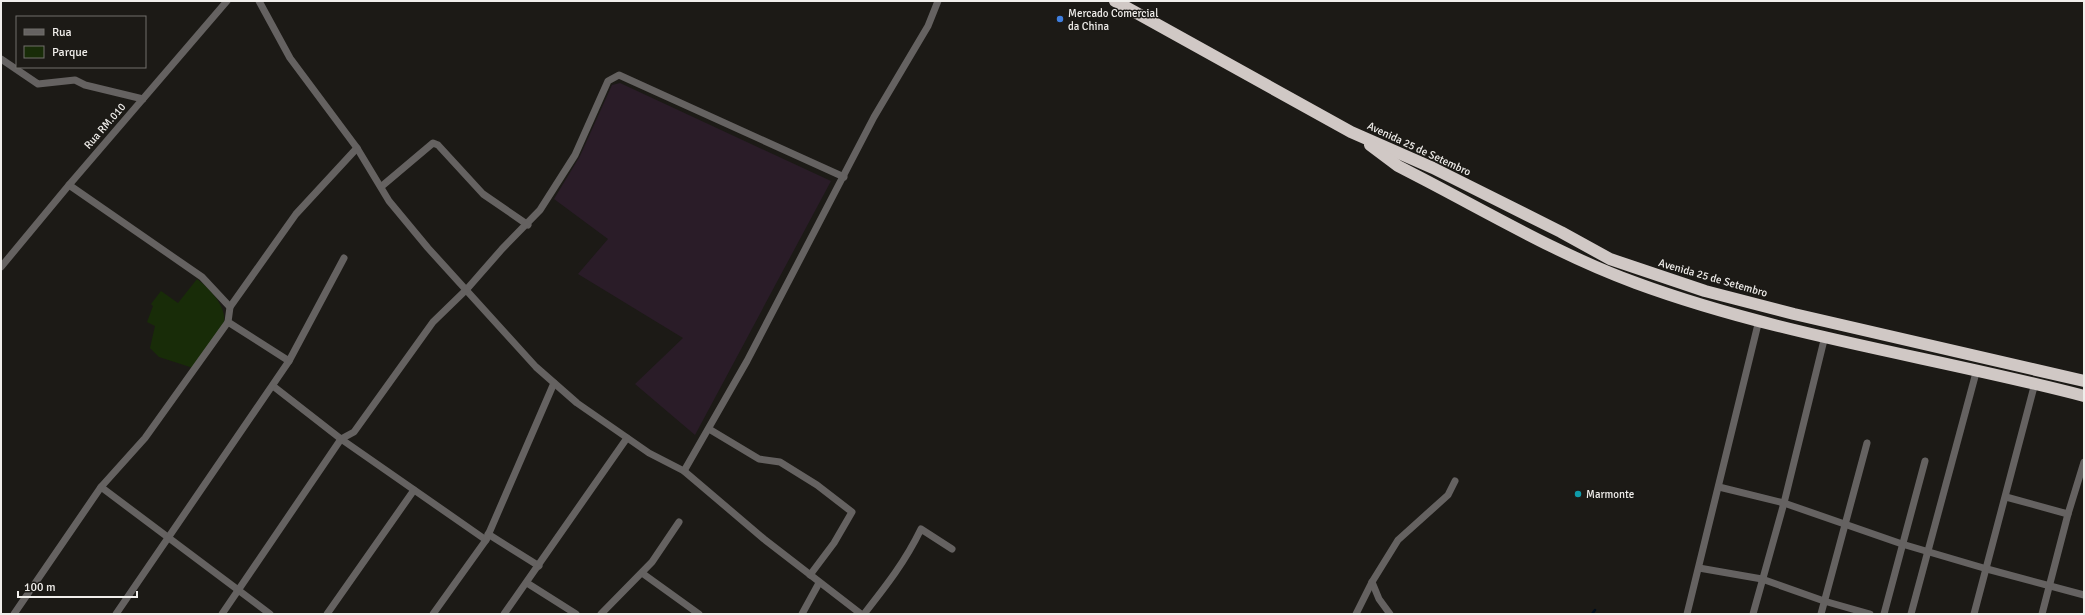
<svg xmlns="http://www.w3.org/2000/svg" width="2085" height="615" font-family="Signika,sans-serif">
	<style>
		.education { fill: #2a1c28 }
		.green { fill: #182c08 }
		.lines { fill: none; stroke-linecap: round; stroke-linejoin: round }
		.stream { stroke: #000e1d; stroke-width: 2.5 }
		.street { stroke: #656261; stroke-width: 7 }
		.highway { stroke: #d0c8c5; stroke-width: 12 }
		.shop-dot { fill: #3f7fe0; stroke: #1c1a16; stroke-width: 1.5 }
		.culture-dot { fill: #0f9aa8; stroke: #1c1a16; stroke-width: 1.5 }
		.labels { text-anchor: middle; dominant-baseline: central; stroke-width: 3; stroke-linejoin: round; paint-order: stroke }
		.poi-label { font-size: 11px; fill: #f0eeeb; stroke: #1c1a16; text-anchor: start }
		.street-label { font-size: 11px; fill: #f0eeeb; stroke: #1c1a16 }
	</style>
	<rect width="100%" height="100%" fill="#1c1a16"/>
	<path class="education" d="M620,83l211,98 -136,254 -60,-51 48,-46 -105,-64 30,-35 -54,-40 26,-43 32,-71z"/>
	<path class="green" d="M197,279c13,10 30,27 27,45l-31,44 -34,-11 -9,-9 5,-22 -8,-4 6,-16 -2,-2 10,-13 17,12z"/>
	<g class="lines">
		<path class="stream" d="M1592,614l3,-4"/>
		<g class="street">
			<path d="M259,1l31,57 67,90 32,53 39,47 108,119 41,36 72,50 35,18 80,68 97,75"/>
			<path d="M1,59l37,25 37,-4 10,5 58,14"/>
			<path d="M69,185l133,92 28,30 -2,15 61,39"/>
			<path d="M382,186l51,-43 5,2 45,49 45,31"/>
			<path d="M1,267l68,-82 158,-184"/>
			<path d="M230,307l66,-93 61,-66"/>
			<path d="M273,386l68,53 145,101"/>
			<path d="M709,429l50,30 21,3 37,23 35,27 -18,31 -24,32"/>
			<path d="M684,471l63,-110 127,-244 54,-91 10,-25"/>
			<path d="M101,487l169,127"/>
			<path d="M1719,487l65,16 118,41 85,25 97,26"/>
			<path d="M2006,497l62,17"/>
			<path d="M488,534l51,32"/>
			<path d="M1699,568l63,11 62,22 46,13"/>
			<path d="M642,573l57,41"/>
			<path d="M1372,582l7,17 11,15"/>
			<path d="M527,583l49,31"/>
			<path d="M14,614l87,-127 44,-49 83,-116"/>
			<path d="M116,614l173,-253 55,-103"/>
			<path d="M222,614l119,-175 13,-7 79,-110 34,-33 35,-40 38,-39 35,-55 33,-74 11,-6 225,102"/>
			<path d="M327,614l87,-124"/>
			<path d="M433,614l53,-74 68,-157"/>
			<path d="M504,614l123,-176"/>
			<path d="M601,614l51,-52 27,-40"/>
			<path d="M802,614l17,-31"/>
			<path d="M864,614c22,-28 41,-52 57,-85l31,20"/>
			<path d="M1356,614l16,-32 26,-42 50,-45 7,-14"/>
			<path d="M1687,614l72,-294"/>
			<path d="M1753,614l31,-111 41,-167"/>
			<path d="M1821,614l46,-171"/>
			<path d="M1884,614l41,-153"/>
			<path d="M1911,614l66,-245"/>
			<path d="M1974,614l61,-231"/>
			<path d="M2042,614l26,-100 16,-52"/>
		</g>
		<g class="highway">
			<path d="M1115,1l236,131 82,36 128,64 49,27 95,32 89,23 290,67"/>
			<path d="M1370,145l28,21 27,14c69,36 137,76 211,103 144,53 299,74 448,113"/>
		</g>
	</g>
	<circle class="shop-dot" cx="1060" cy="19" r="4"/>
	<circle class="culture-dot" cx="1578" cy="494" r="4"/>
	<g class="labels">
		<g class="poi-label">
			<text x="1068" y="13">Mercado Comercial<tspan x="1068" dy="13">da China</tspan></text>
			<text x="1586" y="494">Marmonte</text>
		</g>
		<g class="street-label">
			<text transform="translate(105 126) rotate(-49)">Rua RM.010</text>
			<text transform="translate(1419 149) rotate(25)">Avenida 25 de Setembro</text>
			<text transform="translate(1713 278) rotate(16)">Avenida 25 de Setembro</text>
		</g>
	</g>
	<rect width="2085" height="615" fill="none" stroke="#f0eeeb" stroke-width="4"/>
	<rect x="16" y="16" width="130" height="52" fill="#1c1a16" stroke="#716f6b"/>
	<rect x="24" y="29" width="20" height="6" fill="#656261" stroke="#716f6b"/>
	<text x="52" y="36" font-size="12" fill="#f0eeeb">Rua</text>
	<rect x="24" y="46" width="20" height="12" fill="#182c08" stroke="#716f6b"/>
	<text x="52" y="56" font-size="12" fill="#f0eeeb">Parque</text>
	<path d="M18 591v6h119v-6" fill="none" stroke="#f0eeeb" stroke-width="2"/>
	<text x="24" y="591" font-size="12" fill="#f0eeeb" stroke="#1c1a16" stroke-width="3" paint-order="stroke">100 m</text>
</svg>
